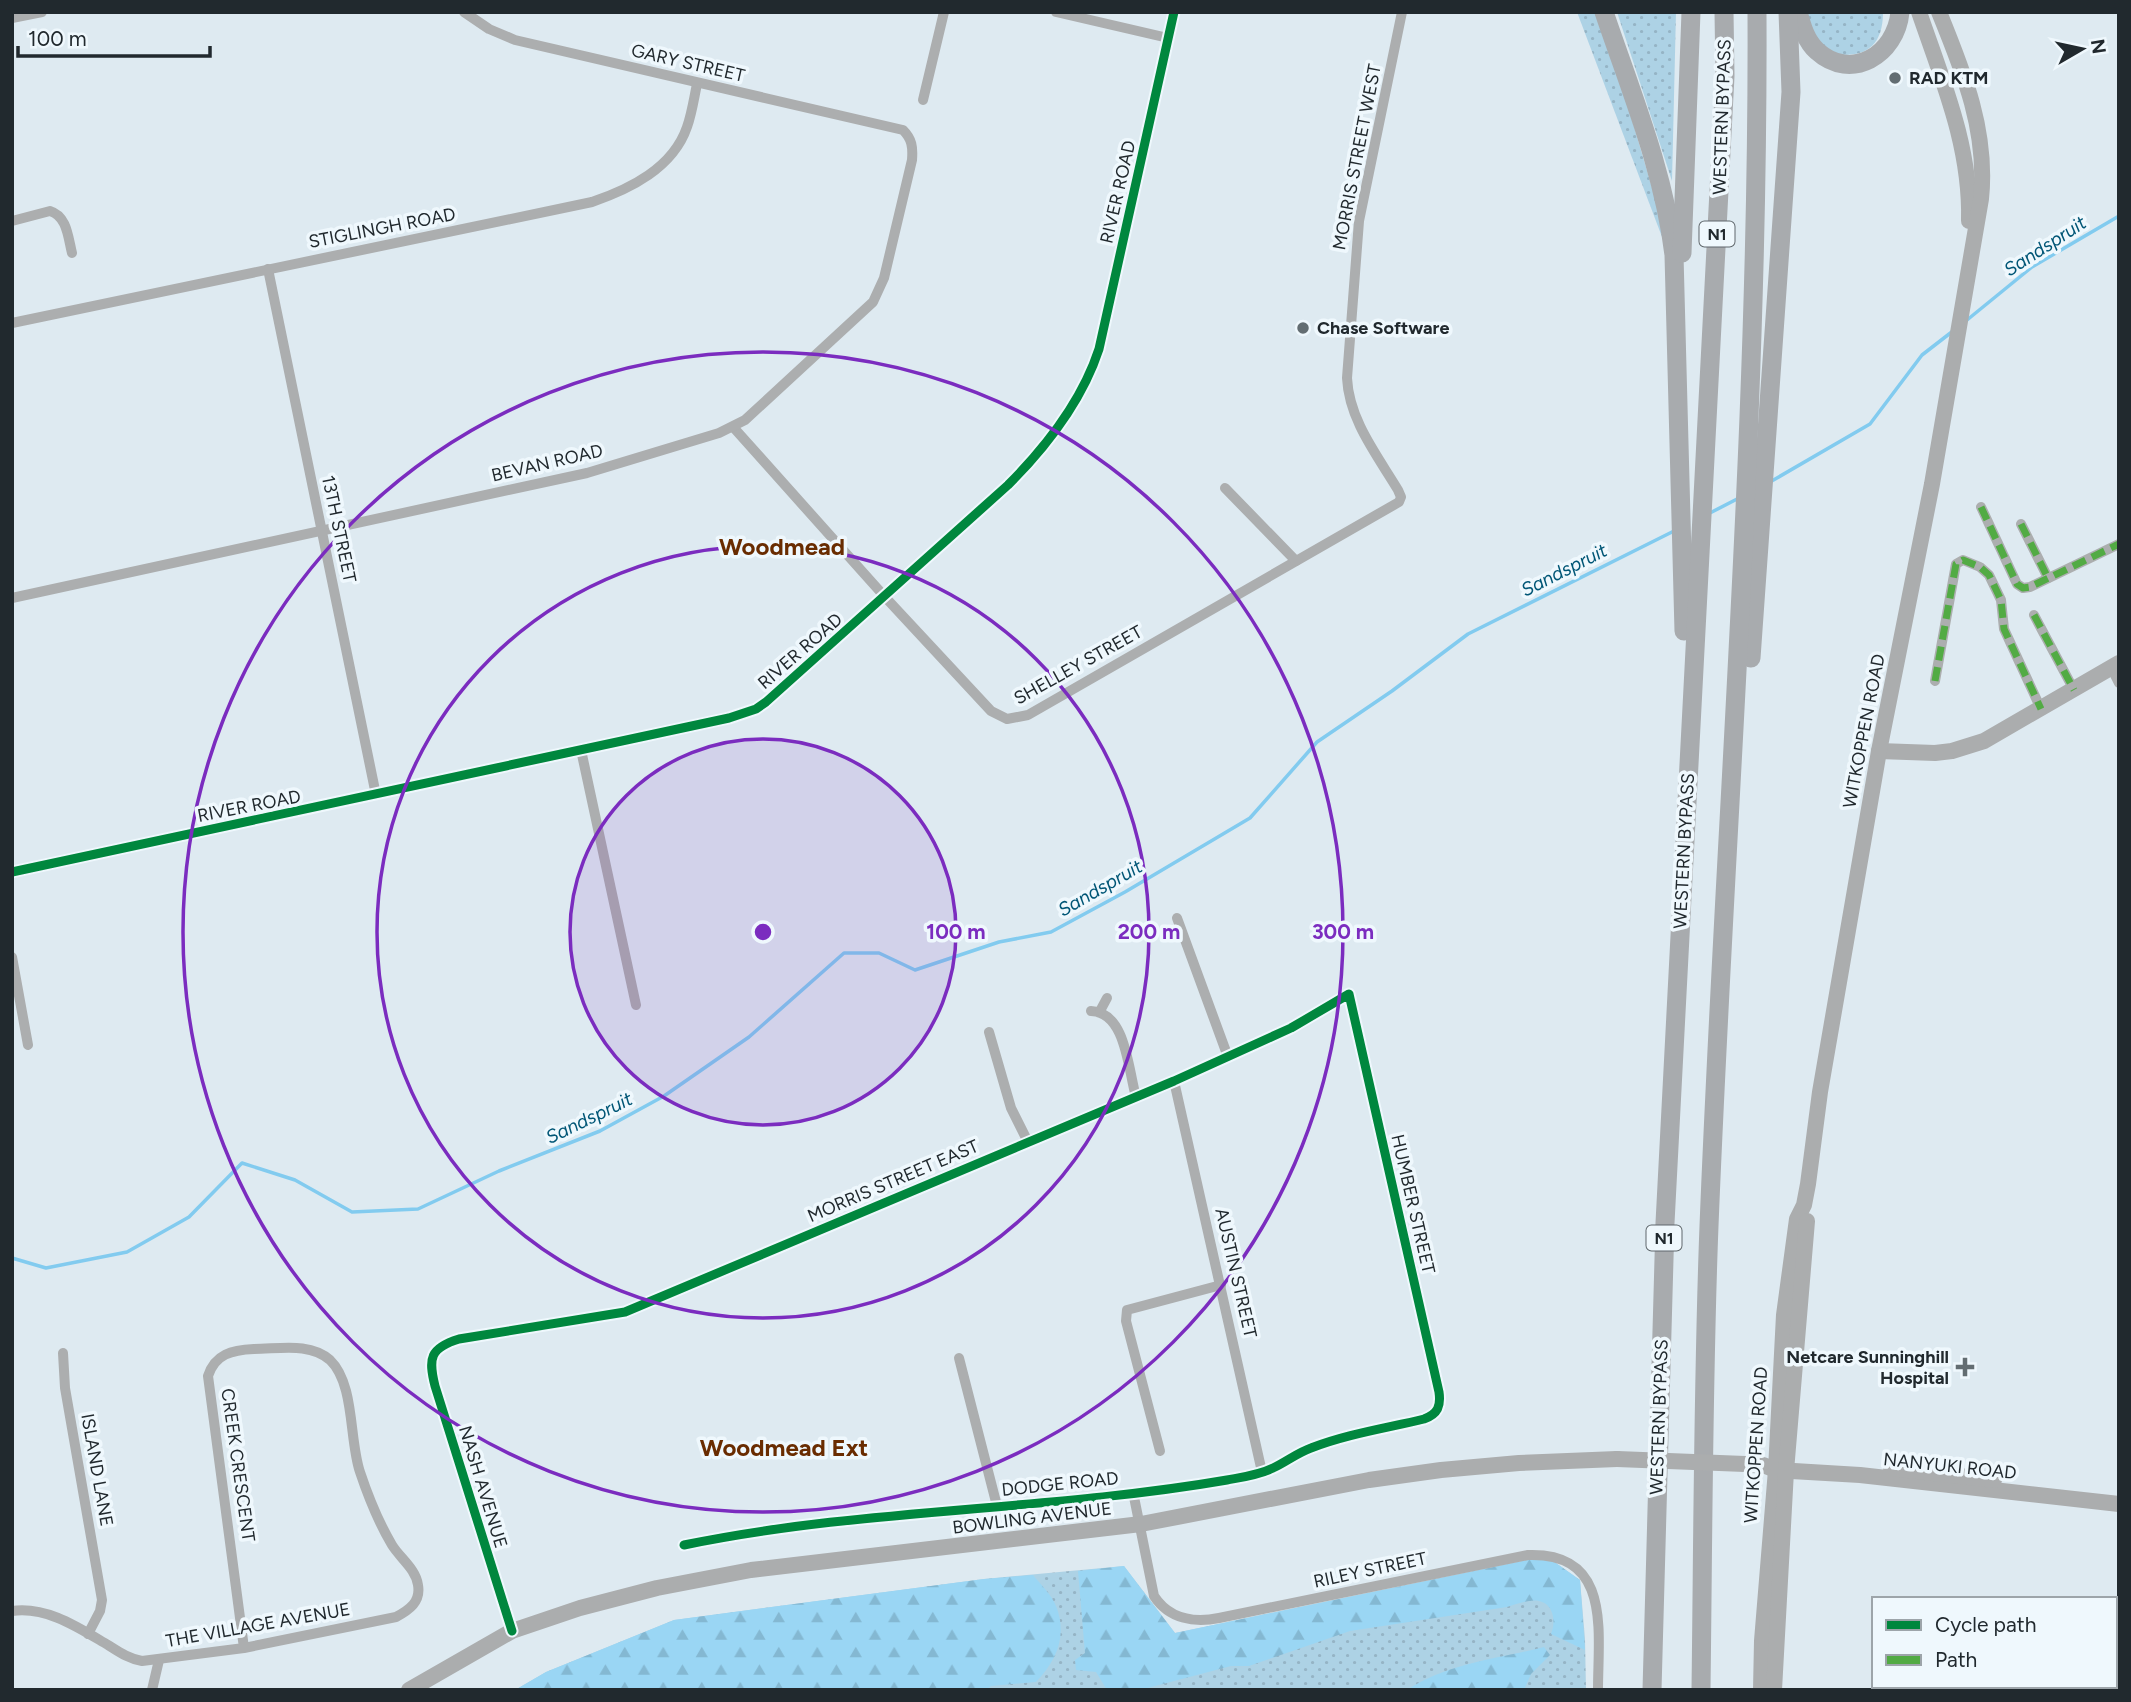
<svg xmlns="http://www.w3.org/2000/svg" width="2131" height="1702" font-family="Figtree,sans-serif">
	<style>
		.grass { fill: url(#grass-dots) }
		.forest { fill: url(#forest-firs) }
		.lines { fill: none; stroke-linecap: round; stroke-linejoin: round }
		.stream { stroke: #82cbef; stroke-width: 3.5 }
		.street { stroke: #acaeaf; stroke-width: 10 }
		.secondary { stroke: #abadae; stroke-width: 16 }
		.highway { stroke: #a8abae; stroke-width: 19 }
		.secondary-bridge { stroke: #abadae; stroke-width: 16 }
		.quiet { stroke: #52ab44; stroke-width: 7; stroke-dasharray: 14 7; stroke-linecap: butt }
		.cycleway-casing { stroke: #eff8fd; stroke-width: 13 }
		.cycleway { stroke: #00873e; stroke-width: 9 }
		.ring { fill: none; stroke: #7b2cbf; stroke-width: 3.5 }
		.poi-dot { fill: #636d72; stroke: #eff8fd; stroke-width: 2.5 }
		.labels { text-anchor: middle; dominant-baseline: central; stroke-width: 7; stroke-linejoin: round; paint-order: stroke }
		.shield { fill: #eff8fd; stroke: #5f676c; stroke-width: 2 }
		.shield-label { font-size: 16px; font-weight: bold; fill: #21292e }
		.street-label { font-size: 18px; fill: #21292e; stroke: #eff8fd }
		.poi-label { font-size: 18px; font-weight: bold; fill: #21292e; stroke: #eff8fd; text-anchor: start }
		.water-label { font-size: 19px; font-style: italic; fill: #005676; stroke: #eff8fd }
		.district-label { font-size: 24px; font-weight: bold; fill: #692c01; stroke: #eff8fd }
		.centre { fill: #7b2cbf; stroke: #eff8fd; stroke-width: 3.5 }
		.ring-label { font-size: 21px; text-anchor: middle; font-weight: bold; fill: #7b2cbf; stroke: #eff8fd; stroke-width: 7; stroke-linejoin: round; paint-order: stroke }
	</style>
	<defs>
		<pattern id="grass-dots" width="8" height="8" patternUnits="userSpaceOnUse" patternTransform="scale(1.75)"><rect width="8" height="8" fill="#add2e5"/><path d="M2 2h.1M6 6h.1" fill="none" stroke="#95b4c5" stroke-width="1.8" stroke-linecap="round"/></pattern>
		<pattern id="forest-firs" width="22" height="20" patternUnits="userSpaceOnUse" patternTransform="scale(1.75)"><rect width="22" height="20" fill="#9ad6f4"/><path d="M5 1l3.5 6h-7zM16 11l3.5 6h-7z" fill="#84b8d2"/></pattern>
	</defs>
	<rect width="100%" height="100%" fill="#deeaf1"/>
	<g class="grass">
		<path d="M1577,12h19l26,74 39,132 1,19z"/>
		<path d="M1617,12h59l-4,169z"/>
		<path d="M1803,12h80c0,40 -24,47 -58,41z"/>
		<path d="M1546,1556l34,24 5,59 1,51h-1071l31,-18 128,-52 310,-41 140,-13 51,67z"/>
	</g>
	<g class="forest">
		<path d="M1546,1556l34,24 5,70 -34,-16c7,-18 -1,-37 -22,-33 -8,1 -15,4 -22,6l-157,24 -101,35h-18l-91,24h-33l-11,-18 -20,-2 -1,-10 10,-7 -7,-82 46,-5 51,67z"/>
		<path d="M1033,1575c7,9 19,20 23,31 12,30 0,55 -20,76l-45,4 -5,4h-471l31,-18 128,-52 310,-41z"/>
		<path d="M1544,1647l6,8 -19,19 -7,16h-117c41,-27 90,-31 137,-43z"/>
	</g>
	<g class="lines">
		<g class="stream">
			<path d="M1967,320l65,-53 87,-51"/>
			<path d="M1770,482l100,-58 52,-69 31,-24"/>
			<path d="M1708,514l31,-16"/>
			<path d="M12,1258l34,10 81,-16 62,-35 53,-54 53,17 57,32 66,-3 81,-38 101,-40 64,-35 85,-59 95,-84h35l36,17 84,-28 52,-10 74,-40 125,-74 67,-76 75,-51 76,-57 208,-104"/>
		</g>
		<g class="street">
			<path d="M1056,12l112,26"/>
			<path d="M12,18l30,-6"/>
			<path d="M923,100l21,-88"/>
			<path d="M12,221l38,-10c17,5 18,26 22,42"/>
			<path d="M268,269l108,526"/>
			<path d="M12,323l580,-121c38,-13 81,-34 95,-75 5,-14 7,-29 10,-43"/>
			<path d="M734,428l151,169 106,114 16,8 21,-4 371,-213 2,-5 -3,-7c-21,-35 -49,-70 -51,-112l12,-157 43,-209"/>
			<path d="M1225,488l71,73"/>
			<path d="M1981,507l36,77 6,4 7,-1 89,-43"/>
			<path d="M2021,524l27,54"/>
			<path d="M12,598l575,-125 132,-40 26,-13 128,-118 11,-24 28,-118c1,-13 0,-21 -9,-30l-388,-90 -26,-11 -25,-17"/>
			<path d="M2034,615l40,75"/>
			<path d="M2111,667l8,16"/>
			<path d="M1935,681l21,-117 7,-4 17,7 9,8 12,25 3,29 37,80"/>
			<path d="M581,750l55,255"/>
			<path d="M12,872l717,-154 27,-9 10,-7 242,-217c38,-38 74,-84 91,-136l75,-337"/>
			<path d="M1177,918l51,139"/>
			<path d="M12,957l16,88"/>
			<path d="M1091,1011c35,1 37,58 45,86"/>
			<path d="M1100,1011l7,-13"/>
			<path d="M989,1032l22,76 17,34"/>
			<path d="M1174,1081l88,391"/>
			<path d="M63,1353l2,35 37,212 -2,11 -12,23"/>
			<path d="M959,1358l38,148"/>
			<path d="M1160,1451l-34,-130 1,-11 94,-25"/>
			<path d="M1133,1492l21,104c15,23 40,27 65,22l309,-63c84,-3 70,76 70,135"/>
			<path d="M12,1611c35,-5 67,17 96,34 11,7 21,14 34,16l102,-13 152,-31c13,-7 25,-15 22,-32 -2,-16 -18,-27 -26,-40 -13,-22 -24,-49 -32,-73 -11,-32 -5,-88 -30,-112 -20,-18 -51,-11 -76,-11 -22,1 -39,5 -46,27l36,272"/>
			<path d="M512,1631l-77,-245c-7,-28 -5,-38 24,-47l166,-27 549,-231 117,-53 58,-34 90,398c2,14 -1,22 -15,27 -37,9 -77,15 -113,29 -14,5 -25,14 -38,20 -14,7 -30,9 -46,12 -179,31 -364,28 -543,65"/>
			<path d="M2115,1647h4"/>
			<path d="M152,1690l7,-30"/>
			<path d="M1890,1690l2,-4"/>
			<path d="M2072,1690v-4"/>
		</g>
		<g class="secondary">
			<path d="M1919,12c24,70 52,135 50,209"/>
			<path d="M1879,751l56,2 17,-2 32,-10 135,-78"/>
			<path d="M1745,1464l18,1 13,5 84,5 259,29"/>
			<path d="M1891,1468l103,12"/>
			<path d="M409,1690l103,-59 68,-23 77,-20 94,-18 390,-46 228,-44 72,-10 78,-7 98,-4"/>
			<path d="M1761,1690l1,-49 14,-171 8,-155 13,-96 7,-14 4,-21 12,-92 59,-341 53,-267 49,-285c7,-67 -17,-126 -42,-187"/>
			<path d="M1774,1690l12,-219 21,-250"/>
		</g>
		<g class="highway">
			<path d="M1604,12c27,80 60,159 70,243l10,376"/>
			<path d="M1798,12c4,15 8,29 19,39 34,31 79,4 83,-39"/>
			<path d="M1682,253l9,-241"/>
			<path d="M1751,658l40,-566 -3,-80"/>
			<path d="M1652,1690l13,-467 60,-1147 -1,-64"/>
			<path d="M1701,1690c2,-155 2,-310 8,-464 16,-405 50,-809 48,-1214"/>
		</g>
		<path class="secondary-bridge" d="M1617,1459l128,5"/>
		<g class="quiet">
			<path d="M1981,507l36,77 6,4 7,-1 89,-43"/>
			<path d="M2021,524l27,54"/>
			<path d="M2034,615l40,75"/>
			<path d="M1935,681l21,-117 7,-4 17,7 9,8 12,25 3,29 37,80"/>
		</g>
		<g class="cycleway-casing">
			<g id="cycleway">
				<path d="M12,872l717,-154 27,-9 10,-7 242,-217c38,-38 74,-84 91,-136l75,-337"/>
				<path d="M512,1631l-77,-245c-7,-28 -5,-38 24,-47l166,-27 549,-231 117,-53 58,-34 90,398c2,14 -1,22 -15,27 -37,9 -77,15 -113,29 -14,5 -25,14 -38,20 -14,7 -30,9 -46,12 -179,31 -364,28 -543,65"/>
			</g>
		</g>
		<use href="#cycleway" class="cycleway"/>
	</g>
	<circle cx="763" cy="932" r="193" fill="#7b2cbf" fill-opacity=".12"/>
	<g class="ring">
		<circle cx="763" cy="932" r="193"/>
		<circle cx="763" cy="932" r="386"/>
		<circle cx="763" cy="932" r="580"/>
	</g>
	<g class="poi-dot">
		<circle cx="1895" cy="78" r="7"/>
		<circle cx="1303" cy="328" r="7"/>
		<path d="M1961.5 1356.5h7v7h7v7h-7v7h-7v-7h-7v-7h7z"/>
	</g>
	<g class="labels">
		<g class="shield">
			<rect x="1699.5" y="221.5" width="35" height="25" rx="5"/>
			<rect x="1646.5" y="1225.5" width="35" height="25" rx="5"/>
		</g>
		<g class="shield-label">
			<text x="1717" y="234">N1</text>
			<text x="1664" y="1238">N1</text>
		</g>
		<g class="street-label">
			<text transform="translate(688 63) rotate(13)">GARY STREET</text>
			<text transform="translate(1722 117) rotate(-88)">WESTERN BYPASS</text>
			<text transform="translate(1357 157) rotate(-79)">MORRIS STREET WEST</text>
			<text transform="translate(1118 192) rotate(-77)">RIVER ROAD</text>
			<text transform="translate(382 228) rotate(-11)">STIGLINGH ROAD</text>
			<text transform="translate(547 463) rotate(-13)">BEVAN ROAD</text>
			<text transform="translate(339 529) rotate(78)">13TH STREET</text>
			<text transform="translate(800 651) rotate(-41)">RIVER ROAD</text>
			<text transform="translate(1078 665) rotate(-29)">SHELLEY STREET</text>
			<text transform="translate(1864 731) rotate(-79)">WITKOPPEN ROAD</text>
			<text transform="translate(249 806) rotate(-11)">RIVER ROAD</text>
			<text transform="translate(1684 851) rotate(-87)">WESTERN BYPASS</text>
			<text transform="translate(893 1181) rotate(-23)">MORRIS STREET EAST</text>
			<text transform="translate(1413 1204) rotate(77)">HUMBER STREET</text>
			<text transform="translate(1236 1273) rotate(77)">AUSTIN STREET</text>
			<text transform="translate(1659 1417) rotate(-88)">WESTERN BYPASS</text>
			<text transform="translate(1756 1445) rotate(-86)">WITKOPPEN ROAD</text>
			<text transform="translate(238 1465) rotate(82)">CREEK CRESCENT</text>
			<text transform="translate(1950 1466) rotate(6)">NANYUKI ROAD</text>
			<text transform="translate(97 1470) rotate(80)">ISLAND LANE</text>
			<text transform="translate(1060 1484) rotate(-6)">DODGE ROAD</text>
			<text transform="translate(483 1487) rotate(73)">NASH AVENUE</text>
			<text transform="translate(1032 1518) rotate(-7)">BOWLING AVENUE</text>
			<text transform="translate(1370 1570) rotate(-12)">RILEY STREET</text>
			<text transform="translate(258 1625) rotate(-10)">THE VILLAGE AVENUE</text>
		</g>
		<g class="poi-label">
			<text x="1909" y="78">RAD KTM</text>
			<text x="1317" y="328">Chase Software</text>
			<text x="1949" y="1357" text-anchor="end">Netcare Sunninghill<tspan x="1949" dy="21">Hospital</tspan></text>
		</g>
		<g class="water-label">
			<text transform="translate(2045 246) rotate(-33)">Sandspruit</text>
			<text transform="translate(1564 570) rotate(-27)">Sandspruit</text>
			<text transform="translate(1100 888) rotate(-30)">Sandspruit</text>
			<text transform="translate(589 1118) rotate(-26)">Sandspruit</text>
		</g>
		<g class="district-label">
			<text x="782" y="546">Woodmead</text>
			<text x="784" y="1447">Woodmead Ext</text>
		</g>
	</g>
	<circle cx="763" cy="932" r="10" class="centre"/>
	<g class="ring-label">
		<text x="956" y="939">100 m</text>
		<text x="1149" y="939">200 m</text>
		<text x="1343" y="939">300 m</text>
	</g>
	<rect width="2131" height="1702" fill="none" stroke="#21292e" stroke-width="28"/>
	<rect x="1872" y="1597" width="245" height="91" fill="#eff8fd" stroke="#9da5aa" stroke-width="2"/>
	<rect x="1886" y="1620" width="35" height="10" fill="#00873e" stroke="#9da5aa" stroke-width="2"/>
	<text x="1935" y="1632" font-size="21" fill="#21292e">Cycle path</text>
	<rect x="1886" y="1655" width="35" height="10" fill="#52ab44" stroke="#9da5aa" stroke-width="2"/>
	<text x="1935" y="1667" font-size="21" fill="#21292e">Path</text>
	<g transform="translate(2082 49) rotate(81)" stroke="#eff8fd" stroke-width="5" paint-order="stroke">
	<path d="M0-5L12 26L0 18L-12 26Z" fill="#21292e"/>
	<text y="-10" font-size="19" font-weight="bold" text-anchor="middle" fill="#21292e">N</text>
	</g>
	<path d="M18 46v10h192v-10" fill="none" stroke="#21292e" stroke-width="3.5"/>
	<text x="28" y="46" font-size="21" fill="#21292e" stroke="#eff8fd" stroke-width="5" paint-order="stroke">100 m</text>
</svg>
